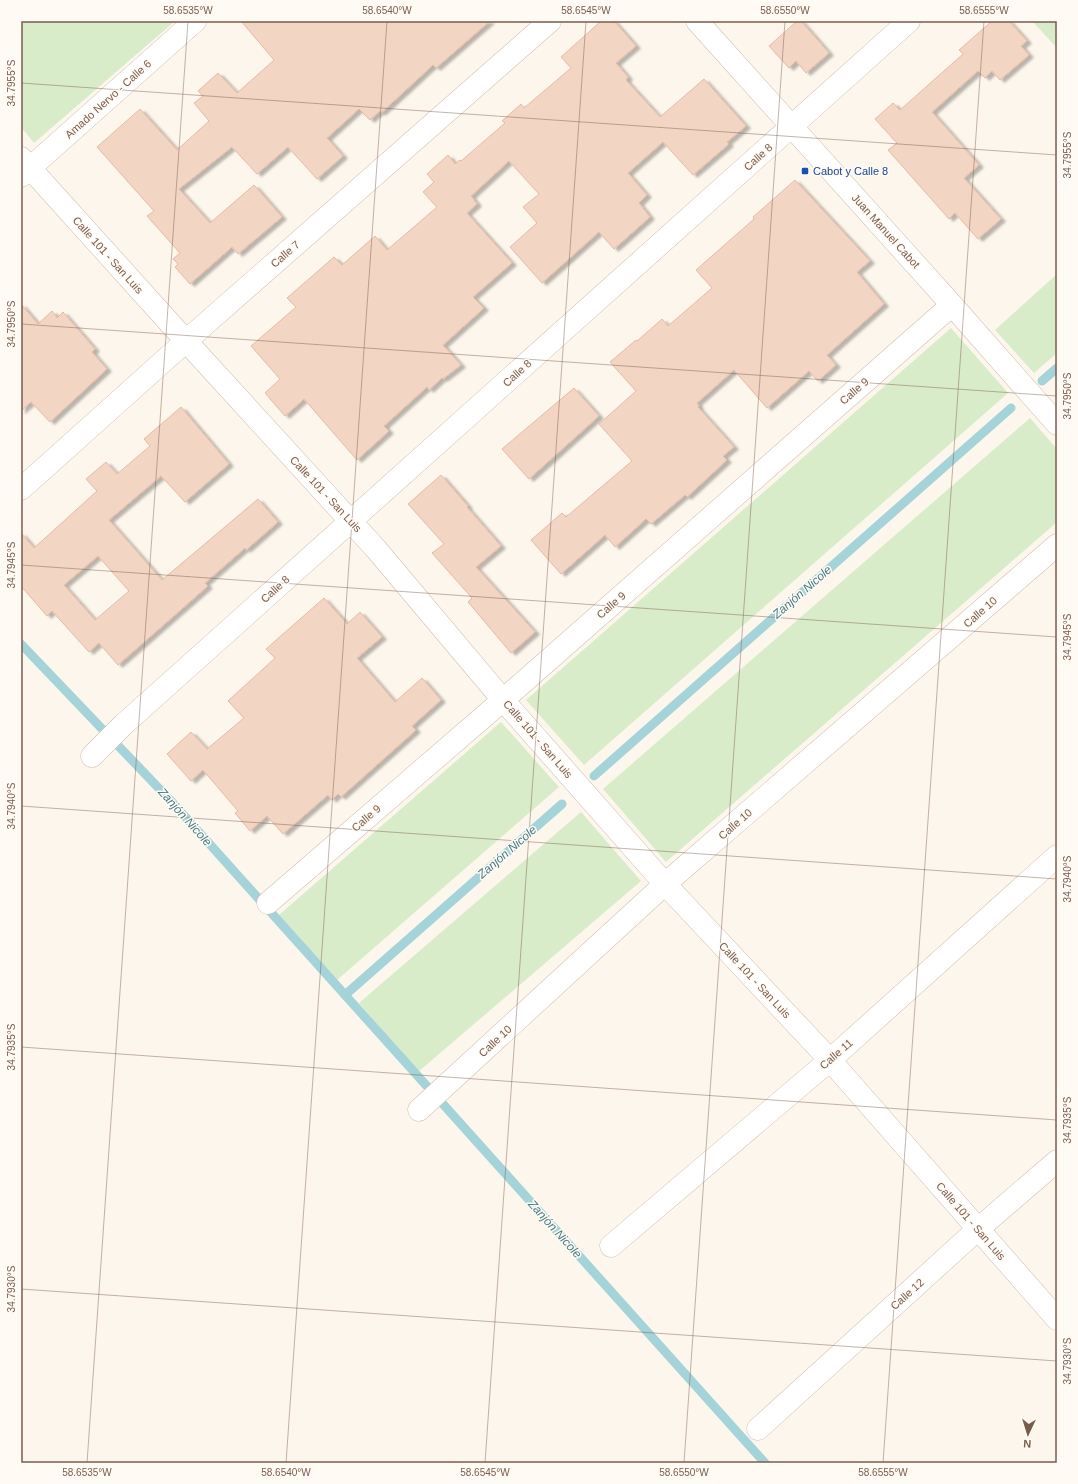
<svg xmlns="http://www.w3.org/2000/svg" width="1078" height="1484" font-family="Helvetica,sans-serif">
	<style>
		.green { fill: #d8ecc9 }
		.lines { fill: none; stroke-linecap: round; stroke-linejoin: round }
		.stream { stroke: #a5d3da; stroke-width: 9 }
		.building { fill: #f3d5c3; stroke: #e6bba3; fill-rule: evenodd; filter: url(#shadow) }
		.minor-casing { stroke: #d1beb0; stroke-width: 23 }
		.minor { stroke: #fff; stroke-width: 22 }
		.ticks { fill: none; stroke: #7a5c4d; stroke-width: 1; stroke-opacity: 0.45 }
		.transit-dot { fill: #1a4fb4; stroke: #fffaf3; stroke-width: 1.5 }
		.labels { text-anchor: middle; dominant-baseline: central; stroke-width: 3; stroke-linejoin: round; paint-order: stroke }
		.street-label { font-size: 11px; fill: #7a5c4d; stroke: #fffaf3 }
		.transit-label { font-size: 11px; fill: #164399; stroke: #fffaf3; text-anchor: start }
		.water-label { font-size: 12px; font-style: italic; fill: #437c86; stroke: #fffaf3 }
		.neatline { fill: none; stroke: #7a5c4d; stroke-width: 1.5 }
		.ticks-label { font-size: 10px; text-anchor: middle; fill: #7a5c4d }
	</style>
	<defs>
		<filter id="shadow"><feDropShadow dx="4.5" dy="2.5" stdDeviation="1" flood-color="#0004"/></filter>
	</defs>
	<rect width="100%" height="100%" fill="#fdf6ec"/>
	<g class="green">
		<path d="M21,21h154l-141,122 -13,-16z"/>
		<path d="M1032,21h25v27z"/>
		<path d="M1057,274v79l-23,20 -39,-43z"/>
		<path d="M951,328l57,65 -424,372 -58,-65z"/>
		<path d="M1030,418l27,31v73l-391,340 -63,-73z"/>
		<path d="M501,722l58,65 -222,193 -58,-65z"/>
		<path d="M581,812l60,69 -223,191 -59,-69z"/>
	</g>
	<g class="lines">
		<g class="stream">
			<path d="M1042,381l15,-13"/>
			<path d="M21,644l150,157 594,662"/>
			<path d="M594,776l417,-368"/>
			<path d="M345,995l217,-191"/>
		</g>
	</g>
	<g class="building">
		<path d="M241,21h249l-54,47 -3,-3 -52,48 -1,-2 -10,9 -11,-11 -32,29 16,18 -26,23 -29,-32 -31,27 -25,-27 -53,42 31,34 44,-38 28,32 -44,37 -6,-7 -42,37 -15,-17 3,-3 -5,-5 7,-6 -33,-37 7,-5 -57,-64 43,-38 37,41 32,-29 -15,-18 9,-7 -5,-5 20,-18 19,20 37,-33z"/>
		<path d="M601,21h13l22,25 -20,17 12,14 -2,3 34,37 44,-38 42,47 -19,16 2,2 -36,31 -30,-33 -35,31 19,22 -8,8 11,14 -36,32 -15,-17 -57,51 -32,-36 27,-24 -14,-16 16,-13 -30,-33 -38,35 6,8 -10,9 45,50 -39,34 11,11 -41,37 18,20 -18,14 -1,-1 -13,12 -2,-3 -43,39 5,5 -32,29 -53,-61 -19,17 -20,-23 15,-14 -29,-33 45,-39 -9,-9 47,-41 8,8 33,-29 12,14 50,-43 -14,-15 11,-10 -7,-8 21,-19 7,9 5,-4 1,1 44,-38 -3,-2 19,-17 3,4 47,-40 -10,-11z"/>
		<path d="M797,21h4l28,32 -23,20 -10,-12 -7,7 -20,-22z"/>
		<path d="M992,21h17l18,20 -6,5 8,9 -29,25 -8,-9 -7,7 -7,-7 -46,41 47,53 -15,13 37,41 -23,20 -23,-26 -6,6 -61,-69 9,-7 -22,-24 18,-16 7,7 63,-56 -4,-4z"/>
		<path d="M795,180l75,81 -13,11 27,32 -57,51 9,10 -18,16 -9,-10 -42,37 -33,-38 -37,33 2,3 -1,1 36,40 -11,9 4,4 -40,37 -2,-2 -34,29 -5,-5 -31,28 -10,-12 -44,39 -30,-34 31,-27 4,4 66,-56 -33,-37 37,-33 -26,-29 26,-22 1,1 25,-22 6,7 44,-38 -16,-18 58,-51 -1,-2z"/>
		<path d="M21,304l17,20 14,-13 5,7 6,-6 32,37 -3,3 15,17 -57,53 -19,-20 -10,9z"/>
		<path d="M574,388l25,28 -70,63 -27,-30z"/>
		<path d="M181,407l48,57 -44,38 -24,-26 -52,44 53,60 96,-81 20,23 -32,28 -1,-2 -40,35 3,3 -90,79 -19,-22 -10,9 -37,-41 -5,5 -26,-30v-53l13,15 63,-57 -11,-12 20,-17 11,12 33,-28 -6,-7zM98,556l31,35 -34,29 -31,-35z"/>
		<path d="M441,475l27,31 -1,1 34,39 -25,21 59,65 -24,21 -43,-51 4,-4 -40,-45 12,-9 -36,-40z"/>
		<path d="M324,598l23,26 13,-12 22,25 -25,21 38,44 27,-24 19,22 -29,26 4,4 -75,67 -3,-3 -6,6 -4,-5 -45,39 -16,-18 -17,15 -15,-18 3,-2 -35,-41 -12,11 -24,-27 24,-22 16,17 37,-31 -16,-17 47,-43 -9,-9z"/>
	</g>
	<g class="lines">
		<g class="minor-casing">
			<g id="minor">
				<path d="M697,21l255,284 105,119"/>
				<path d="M21,158l165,183 190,208 127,151 162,184 165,176 227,259"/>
				<path d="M21,176l174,-155"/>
				<path d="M21,489l165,-148 364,-320"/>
				<path d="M92,756l31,-31 786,-704"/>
				<path d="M268,903l235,-203 449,-395"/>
				<path d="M419,1110l246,-226 392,-339"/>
				<path d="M611,1246l219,-186 227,-204"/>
				<path d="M758,1429l220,-200 79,-68"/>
			</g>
		</g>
		<use href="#minor" class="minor"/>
	</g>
	<path class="ticks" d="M21,83l1036,72M21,324l1036,72M21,565l1036,72M21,806l1036,73M21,1047l1036,73M21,1289l1036,72M87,1463l101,-1442M286,1463l101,-1442M485,1463l101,-1442M684,1463l101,-1442M883,1463l101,-1442"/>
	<rect class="transit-dot" x="801" y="167" width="8" height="8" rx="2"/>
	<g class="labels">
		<g class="street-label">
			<text transform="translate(108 99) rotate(-42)">Amado Nervo - Calle 6</text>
			<text transform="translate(758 157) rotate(-42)">Calle 8</text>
			<text transform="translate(886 231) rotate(48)">Juan Manuel Cabot</text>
			<text transform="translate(285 254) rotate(-41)">Calle 7</text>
			<text transform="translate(108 255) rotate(48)">Calle 101 - San Luis</text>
			<text transform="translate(517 373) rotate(-42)">Calle 8</text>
			<text transform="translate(854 391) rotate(-41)">Calle 9</text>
			<text transform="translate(326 494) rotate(47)">Calle 101 - San Luis</text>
			<text transform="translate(275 589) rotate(-42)">Calle 8</text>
			<text transform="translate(611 605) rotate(-41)">Calle 9</text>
			<text transform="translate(980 612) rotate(-41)">Calle 10</text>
			<text transform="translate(538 739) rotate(49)">Calle 101 - San Luis</text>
			<text transform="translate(366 818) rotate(-41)">Calle 9</text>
			<text transform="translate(735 824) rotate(-41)">Calle 10</text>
			<text transform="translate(755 980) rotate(47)">Calle 101 - San Luis</text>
			<text transform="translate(495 1041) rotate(-43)">Calle 10</text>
			<text transform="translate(836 1054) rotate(-41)">Calle 11</text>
			<text transform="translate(971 1221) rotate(49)">Calle 101 - San Luis</text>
			<text transform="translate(907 1294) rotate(-42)">Calle 12</text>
		</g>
		<g class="transit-label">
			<text x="813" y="171">Cabot y Calle 8</text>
		</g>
		<g class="water-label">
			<text transform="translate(802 592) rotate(-41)">Zanjón Nicole</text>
			<text transform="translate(185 817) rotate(48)">Zanjón Nicole</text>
			<text transform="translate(507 852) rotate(-41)">Zanjón Nicole</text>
			<text transform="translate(555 1229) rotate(48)">Zanjón Nicole</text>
		</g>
	</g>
	<rect width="1078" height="1484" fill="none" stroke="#fffaf3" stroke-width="44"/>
	<g transform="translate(1028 1434) rotate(184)" stroke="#fffaf3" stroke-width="3" paint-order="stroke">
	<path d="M0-3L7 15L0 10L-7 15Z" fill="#7a5c4d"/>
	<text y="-6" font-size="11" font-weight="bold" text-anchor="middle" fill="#7a5c4d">N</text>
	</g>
	<rect x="22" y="22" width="1034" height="1440" class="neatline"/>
	<g class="ticks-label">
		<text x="188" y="14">58.6535°W</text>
		<text x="387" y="14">58.6540°W</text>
		<text x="586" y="14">58.6545°W</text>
		<text x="785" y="14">58.6550°W</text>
		<text x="984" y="14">58.6555°W</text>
		<text transform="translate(11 83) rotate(-90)" y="4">34.7955°S</text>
		<text transform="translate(1067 155) rotate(-90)" y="4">34.7955°S</text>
		<text transform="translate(11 324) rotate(-90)" y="4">34.7950°S</text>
		<text transform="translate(1067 396) rotate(-90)" y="4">34.7950°S</text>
		<text transform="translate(11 565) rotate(-90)" y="4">34.7945°S</text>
		<text transform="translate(1067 637) rotate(-90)" y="4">34.7945°S</text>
		<text transform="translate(11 806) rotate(-90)" y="4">34.7940°S</text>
		<text transform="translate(1067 879) rotate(-90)" y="4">34.7940°S</text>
		<text transform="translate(11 1047) rotate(-90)" y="4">34.7935°S</text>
		<text transform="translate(1067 1120) rotate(-90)" y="4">34.7935°S</text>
		<text transform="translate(11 1289) rotate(-90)" y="4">34.7930°S</text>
		<text transform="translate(1067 1361) rotate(-90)" y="4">34.7930°S</text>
		<text x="87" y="1476">58.6535°W</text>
		<text x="286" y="1476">58.6540°W</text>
		<text x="485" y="1476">58.6545°W</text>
		<text x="684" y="1476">58.6550°W</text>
		<text x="883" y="1476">58.6555°W</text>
	</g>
</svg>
